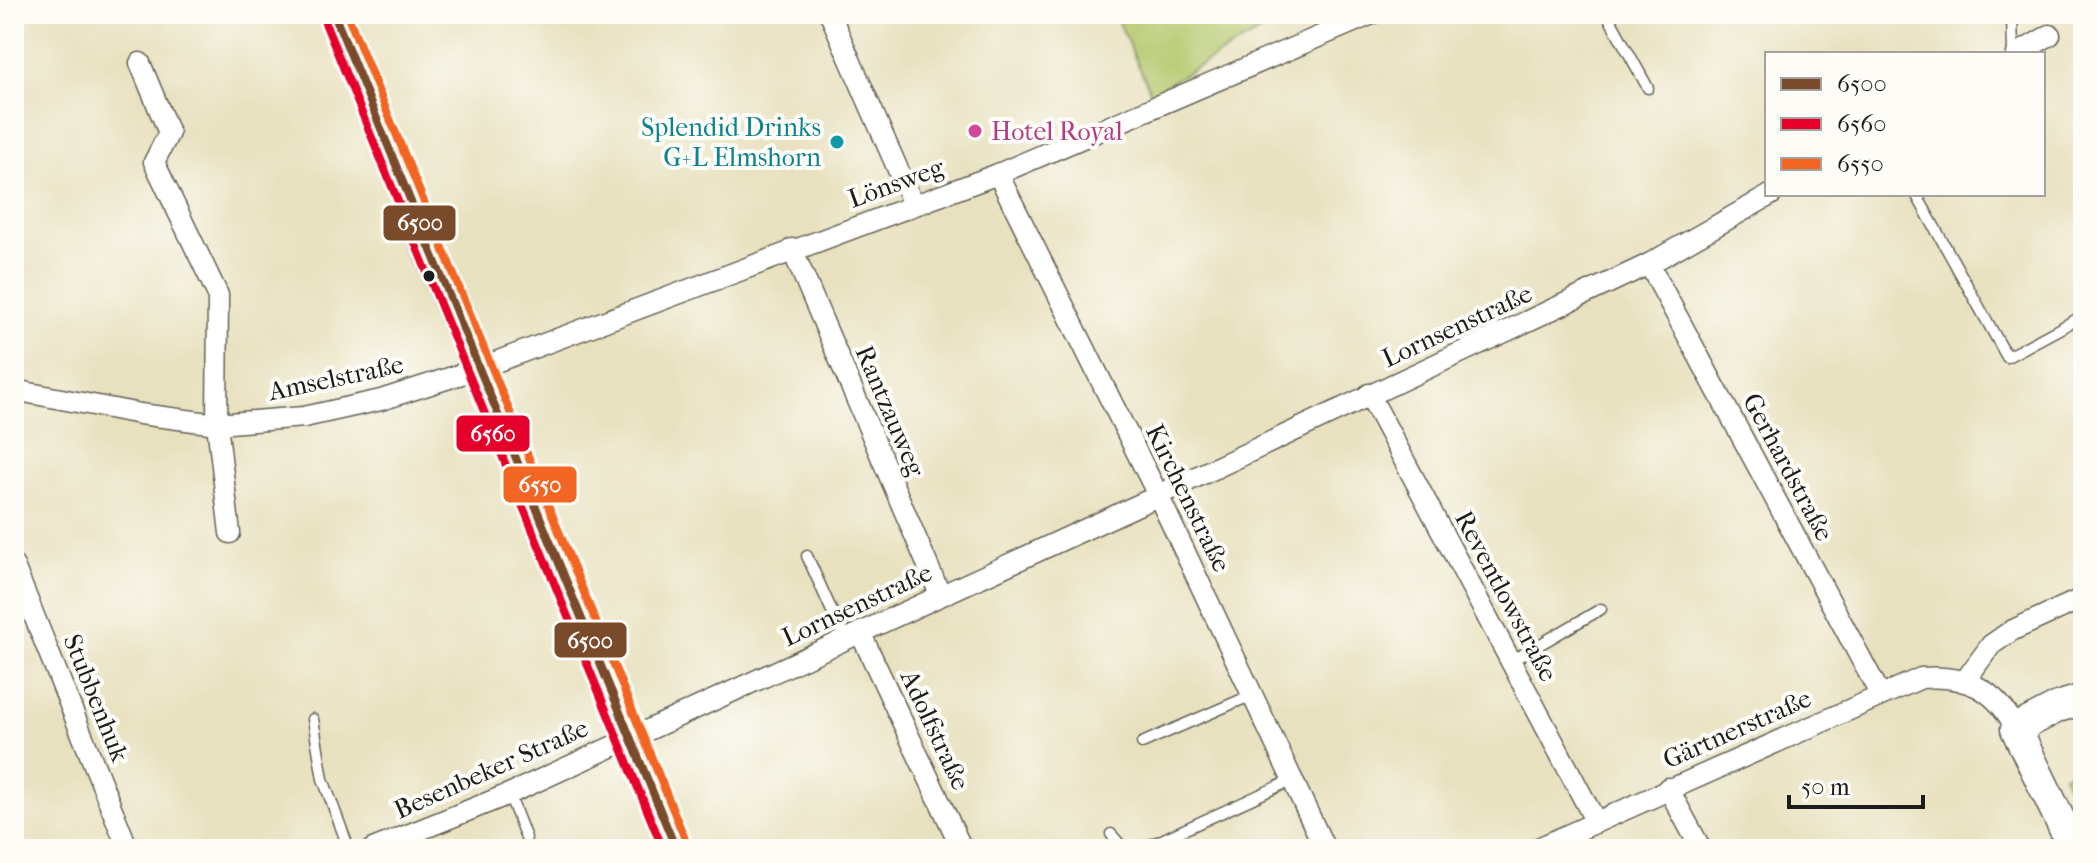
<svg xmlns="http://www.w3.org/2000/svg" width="2097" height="863" font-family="'IM FELL French Canon',serif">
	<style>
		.green { fill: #b4c76b; stroke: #687244; stroke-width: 2 }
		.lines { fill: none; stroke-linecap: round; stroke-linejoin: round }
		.service-casing { stroke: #636155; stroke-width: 13 }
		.minor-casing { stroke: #636155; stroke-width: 23 }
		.secondary-casing { stroke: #636155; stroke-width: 33 }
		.service { stroke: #fff; stroke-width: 10 }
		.minor { stroke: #fff; stroke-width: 20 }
		.secondary { stroke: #fff; stroke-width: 30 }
		.bus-1-casing { stroke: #fdfcf7; stroke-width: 14 }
		.bus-2-casing { stroke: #fdfcf7; stroke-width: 14 }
		.bus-3-casing { stroke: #fdfcf7; stroke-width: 14 }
		.bus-1 { stroke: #7a4b2a; stroke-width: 8 }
		.bus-2 { stroke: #e4002b; stroke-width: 8 }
		.bus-3 { stroke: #f26522; stroke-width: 8 }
		.hotel-dot { fill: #d1479c; stroke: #fdfcf7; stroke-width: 3 }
		.culture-dot { fill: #0f9aa8; stroke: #fdfcf7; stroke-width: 3 }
		.bus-dot { fill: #1c1c1c; stroke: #fdfcf7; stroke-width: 3 }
		.labels { text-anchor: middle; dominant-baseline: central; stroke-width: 8; stroke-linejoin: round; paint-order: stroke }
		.culture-label { font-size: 26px; fill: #0d838f; stroke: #fdfcf7; text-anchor: end }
		.hotel-label { font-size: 26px; fill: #b23c85; stroke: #fdfcf7; text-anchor: start }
		.street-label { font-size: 26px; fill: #1c1c1c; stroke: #fdfcf7 }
		.line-badge { stroke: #fdfcf7; stroke-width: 3 }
		.badge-label { font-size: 22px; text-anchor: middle; font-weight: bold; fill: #fff }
	</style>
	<rect width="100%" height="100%" fill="#fdfcf7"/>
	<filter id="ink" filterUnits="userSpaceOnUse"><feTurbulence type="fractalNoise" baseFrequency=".0125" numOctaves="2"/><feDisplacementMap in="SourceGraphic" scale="16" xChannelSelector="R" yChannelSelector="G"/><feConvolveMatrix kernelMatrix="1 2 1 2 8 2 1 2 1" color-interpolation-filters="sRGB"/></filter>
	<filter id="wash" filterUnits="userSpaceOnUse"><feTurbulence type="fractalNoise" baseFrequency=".006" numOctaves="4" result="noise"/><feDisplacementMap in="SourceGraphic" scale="32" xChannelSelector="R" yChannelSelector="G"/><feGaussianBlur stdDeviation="1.8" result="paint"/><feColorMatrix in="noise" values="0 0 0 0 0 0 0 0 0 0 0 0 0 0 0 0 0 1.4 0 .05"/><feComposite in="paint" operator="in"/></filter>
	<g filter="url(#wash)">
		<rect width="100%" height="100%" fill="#e8e1bf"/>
		<g class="green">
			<path d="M1115,14h176l-140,79z"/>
			<path d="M2083,766v54l-20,-45z"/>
		</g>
	</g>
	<g filter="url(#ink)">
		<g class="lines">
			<g class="service-casing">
				<g id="service">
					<path d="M1607,14l41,74"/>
					<path d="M2012,14l1,40"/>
					<path d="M1916,194l91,163 76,-41"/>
					<path d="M807,556l38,84"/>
					<path d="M1511,661l90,-52"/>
					<path d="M313,719l10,60 26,70"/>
					<path d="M1142,743l110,-48"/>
					<path d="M509,794l17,44"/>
					<path d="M1111,834l13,15"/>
					<path d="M1142,849l150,-69"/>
				</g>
			</g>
			<g class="minor-casing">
				<g id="minor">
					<path d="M830,14l83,190"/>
					<path d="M2017,54l33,-19"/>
					<path d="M140,63l29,70 -15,29 64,133 -1,129 13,109"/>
					<path d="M998,174l160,321 167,354"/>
					<path d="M792,249l148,345"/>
					<path d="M1649,264l231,430"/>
					<path d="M14,390l126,24 77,10 87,-7 77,-17 96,-31 521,-195 374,-160"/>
					<path d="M1369,394l227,428"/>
					<path d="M1158,495l491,-231 123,-70"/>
					<path d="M14,566l114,283"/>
					<path d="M860,632l102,217"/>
					<path d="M1964,682l27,-37 20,-14 72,-33"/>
					<path d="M1668,788l33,61"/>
					<path d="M373,849l136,-55 640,-294"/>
					<path d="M1536,849l385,-171c45,-4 75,11 95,51"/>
				</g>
			</g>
			<g class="secondary-casing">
				<g id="secondary">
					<path d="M334,14l94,236 248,599"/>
					<path d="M2074,849l-58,-120 42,-22 25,-8"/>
				</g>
			</g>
			<use href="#service" class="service"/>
			<use href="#minor" class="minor"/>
			<use href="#secondary" class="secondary"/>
			<g class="bus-1-casing">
				<path id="bus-1" d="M334,14l342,835"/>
			</g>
			<g class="bus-2-casing">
				<path id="bus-2" d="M323,18l340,831"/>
			</g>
			<g class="bus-3-casing">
				<path id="bus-3" d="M347,14l340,830"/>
			</g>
			<use href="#bus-1" class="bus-1"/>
			<use href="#bus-2" class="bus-2"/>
			<use href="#bus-3" class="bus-3"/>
		</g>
	</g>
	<circle class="hotel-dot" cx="975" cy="131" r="8"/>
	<circle class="culture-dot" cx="837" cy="142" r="8"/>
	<circle class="bus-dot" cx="429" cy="276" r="7"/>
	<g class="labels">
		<g class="culture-label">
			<text x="821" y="127">Splendid Drinks<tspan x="821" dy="30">G+L Elmshorn</tspan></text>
		</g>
		<g class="hotel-label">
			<text x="991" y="131">Hotel Royal</text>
		</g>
		<g class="street-label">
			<text transform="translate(896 183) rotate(-20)">Lönsweg</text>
			<text transform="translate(1457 326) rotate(-25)">Lornsenstraße</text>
			<text transform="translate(336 378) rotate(-12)">Amselstraße</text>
			<text transform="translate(890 411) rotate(67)">Rantzauweg</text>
			<text transform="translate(1788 467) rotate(62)">Gerhardstraße</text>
			<text transform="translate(1188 498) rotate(64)">Kirchenstraße</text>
			<text transform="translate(1506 596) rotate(62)">Reventlowstraße</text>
			<text transform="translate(857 605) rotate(-25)">Lornsenstraße</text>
			<text transform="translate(96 698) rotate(68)">Stubbenhuk</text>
			<text transform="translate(1737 729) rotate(-24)">Gärtnerstraße</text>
			<text transform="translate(935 730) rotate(65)">Adolfstraße</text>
			<text transform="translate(491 769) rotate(-24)">Besenbeker Straße</text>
		</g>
	</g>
	<g class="line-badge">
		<rect x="382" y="204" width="75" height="38" rx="8" fill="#7a4b2a"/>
		<rect x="455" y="414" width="76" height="39" rx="8" fill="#e4002b"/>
		<rect x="502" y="465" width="76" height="39" rx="8" fill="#f26522"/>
		<rect x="553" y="621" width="75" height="38" rx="8" fill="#7a4b2a"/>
	</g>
	<g class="badge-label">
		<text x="420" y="230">6500</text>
		<text x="493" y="441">6560</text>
		<text x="540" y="492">6550</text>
		<text x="590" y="648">6500</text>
	</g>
	<rect width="2097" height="863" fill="none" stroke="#fdfcf7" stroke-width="48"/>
	<rect x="1765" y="52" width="280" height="144" fill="#fdfcf7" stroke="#a3a29f" stroke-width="2"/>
	<rect x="1781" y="78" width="40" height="12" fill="#7a4b2a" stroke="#a3a29f" stroke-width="2"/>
	<text x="1837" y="92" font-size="24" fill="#1c1c1c">6500</text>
	<rect x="1781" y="118" width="40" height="12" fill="#e4002b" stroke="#a3a29f" stroke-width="2"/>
	<text x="1837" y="132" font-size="24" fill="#1c1c1c">6560</text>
	<rect x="1781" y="158" width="40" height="12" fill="#f26522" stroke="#a3a29f" stroke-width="2"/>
	<text x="1837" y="172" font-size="24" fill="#1c1c1c">6550</text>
	<path d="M1789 795v12h134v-12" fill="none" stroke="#1c1c1c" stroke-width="4"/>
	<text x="1801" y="795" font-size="24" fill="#1c1c1c" stroke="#fdfcf7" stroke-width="6" paint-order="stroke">50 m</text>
</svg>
